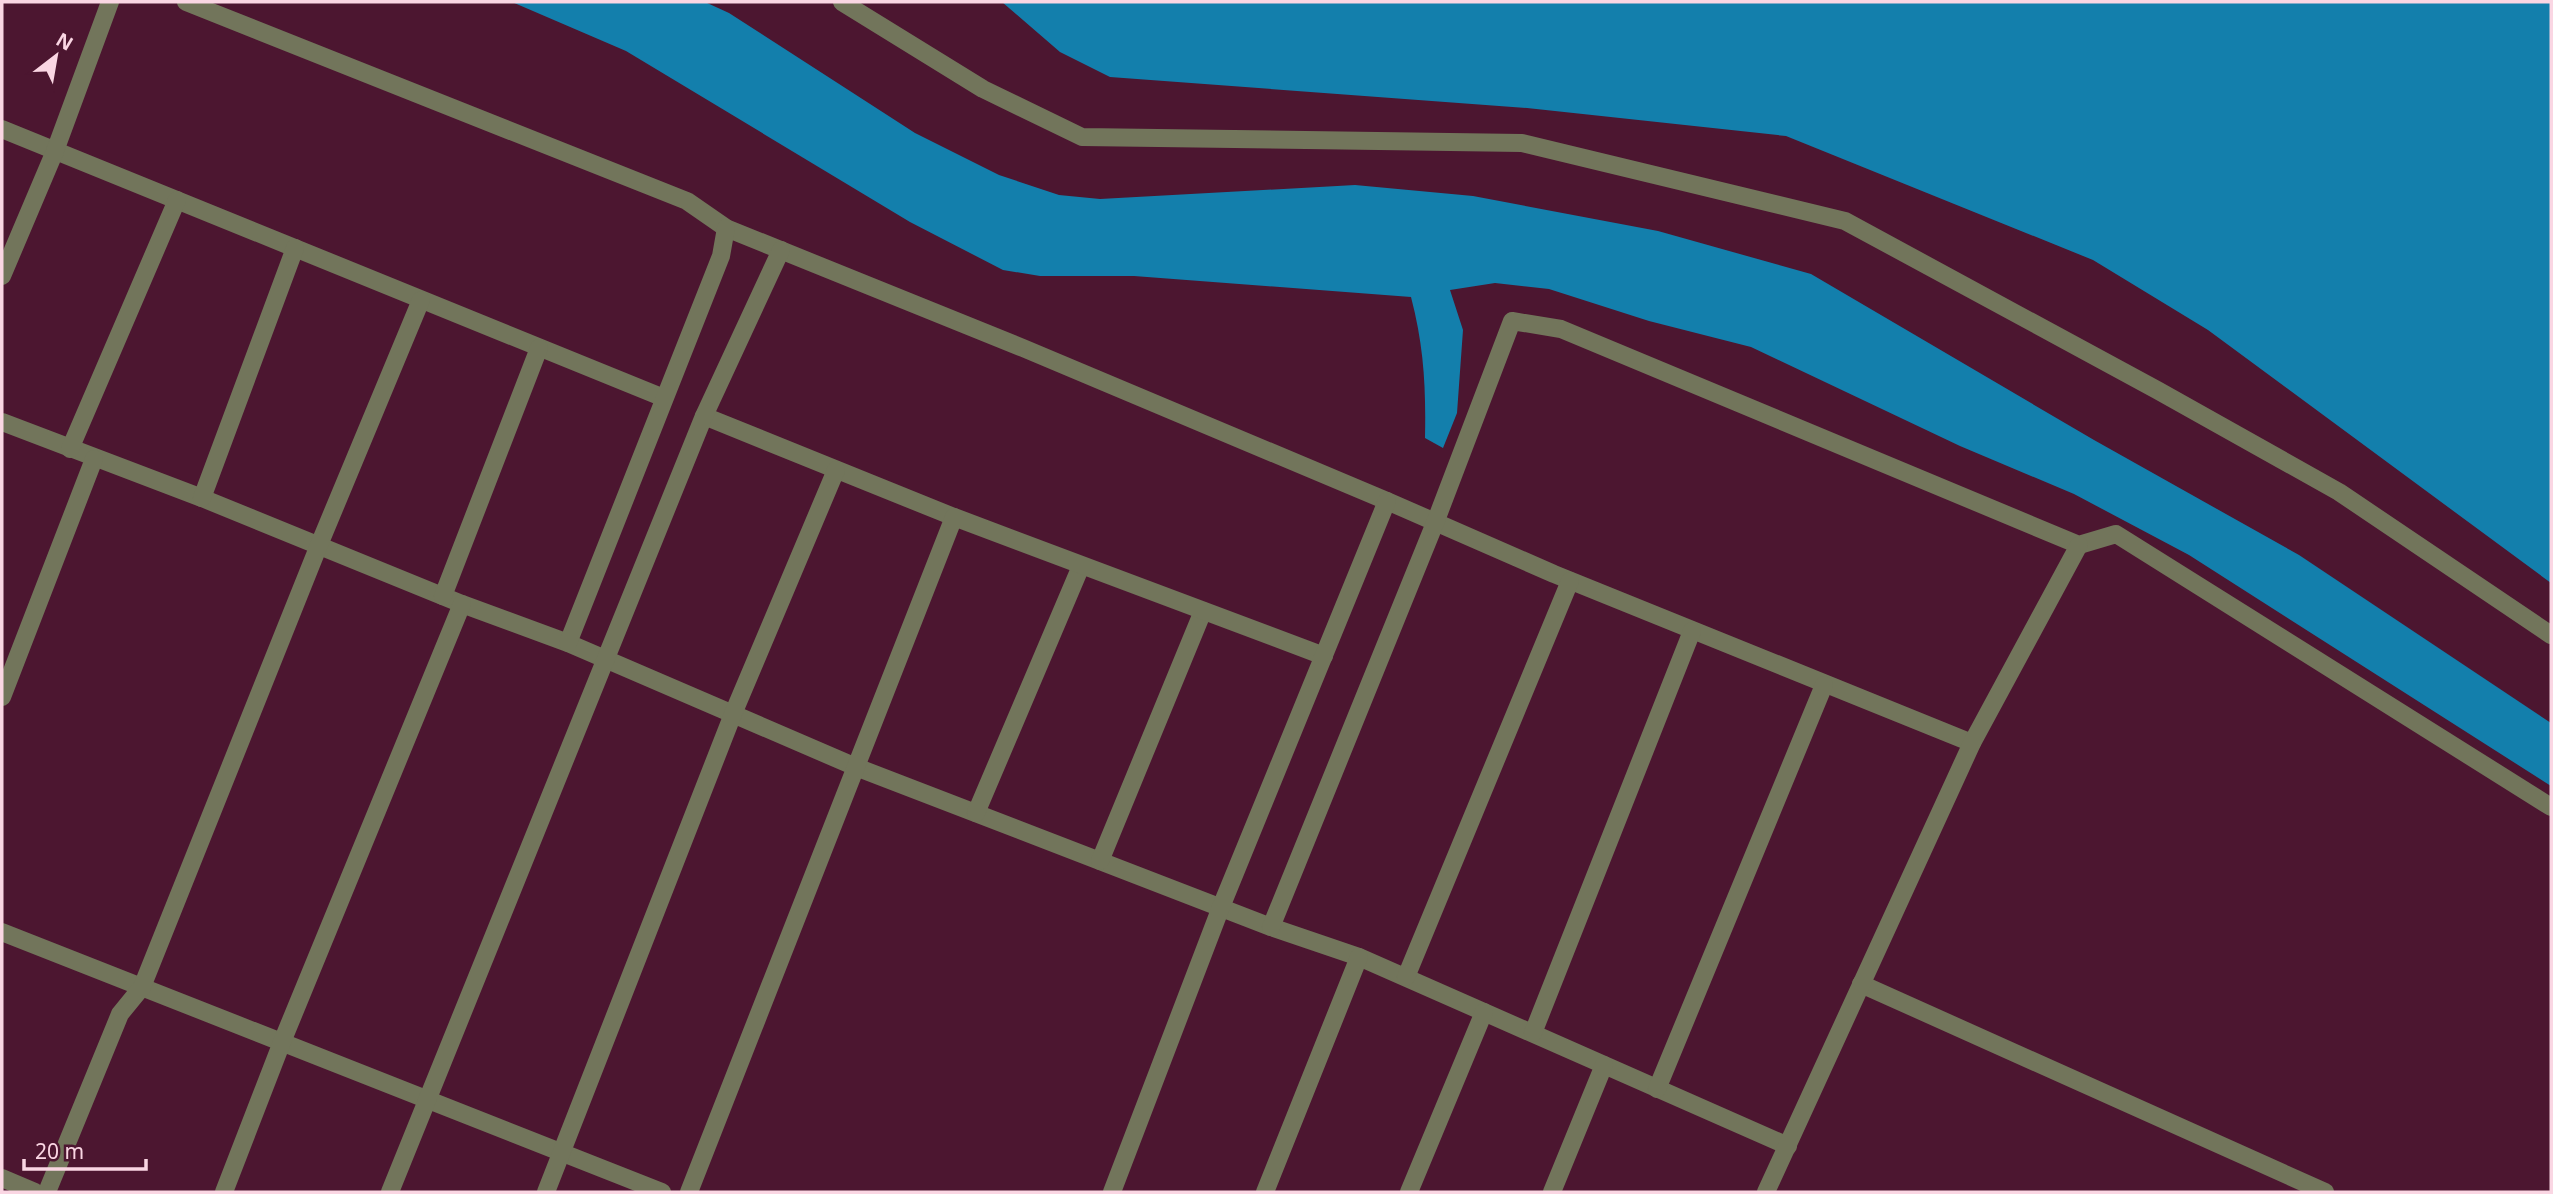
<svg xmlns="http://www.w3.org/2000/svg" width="2553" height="1194" font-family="'Noto Sans',sans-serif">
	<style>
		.water { fill: #137fac }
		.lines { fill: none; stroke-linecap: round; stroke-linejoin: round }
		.minor { stroke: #72755b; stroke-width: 18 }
	</style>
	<rect width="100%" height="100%" fill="#4c1630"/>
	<g class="water">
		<path d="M512,2h193l24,11 186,120 84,42 60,20 41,4 255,-14 118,11 185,35 153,43 283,166 205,115 252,168v63l-362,-231 -115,-61 -114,-48 -209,-99 -102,-26 -100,-32 -54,-6 -45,7 13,40 -6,83 -14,35 -18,-10c1,-51 -1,-91 -14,-141l-277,-21h-94l-37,-6 -93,-48 -284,-171z"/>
		<path d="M1002,2h1549v581l-343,-253 -115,-70 -307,-124 -259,-28 -417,-31 -50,-25z"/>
	</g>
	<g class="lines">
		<g class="minor">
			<path d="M186,2l501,199 39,27 297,120 364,153 167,73 418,169"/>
			<path d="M842,2l141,87 99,48 440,6 323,78 312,169 182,102 212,143"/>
			<path d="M2,129l662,269"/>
			<path d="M2,276l53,-125 55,-149"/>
			<path d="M704,416l250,101"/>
			<path d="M2,422l200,76 260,106 106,39 288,124 415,160 88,30 429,189"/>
			<path d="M70,449l107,-249"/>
			<path d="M202,498l93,-250"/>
			<path d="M443,596l96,-248"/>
			<path d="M568,643l153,-387 5,-28"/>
			<path d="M2,697l92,-238"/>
			<path d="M976,813l105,-247"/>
			<path d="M1100,861l103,-250"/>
			<path d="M1271,927l164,-404 77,-202 49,8 518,216 37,-11 435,273"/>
			<path d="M2,932l660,260"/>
			<path d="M1406,977l164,-396"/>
			<path d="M1861,984l464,208"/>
			<path d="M1533,1033l159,-402"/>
			<path d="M1657,1089l167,-404"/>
			<path d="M2,1178l33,14"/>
			<path d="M47,1192l73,-178 22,-27 177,-442 102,-245"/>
			<path d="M224,1192l58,-150 180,-438"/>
			<path d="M390,1192l314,-776 77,-166"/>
			<path d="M546,1192l187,-478 103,-244"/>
			<path d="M689,1192l265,-675 370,139"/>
			<path d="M1112,1192l109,-285 166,-406"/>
			<path d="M1265,1192l94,-235"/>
			<path d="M1409,1192l75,-180"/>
			<path d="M1552,1192l52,-127"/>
			<path d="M1766,1192l206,-449 107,-198"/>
		</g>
	</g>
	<rect width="2553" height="1194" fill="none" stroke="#fad6e3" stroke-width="7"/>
	<g transform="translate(56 56) rotate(31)" stroke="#4c1630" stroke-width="5" paint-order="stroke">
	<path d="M0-5L12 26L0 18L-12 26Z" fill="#fad6e3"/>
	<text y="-10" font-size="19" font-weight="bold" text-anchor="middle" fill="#fad6e3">N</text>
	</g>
	<path d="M24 1159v10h122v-10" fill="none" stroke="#fad6e3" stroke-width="3.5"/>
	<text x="35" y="1159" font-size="21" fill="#fad6e3" stroke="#4c1630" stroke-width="5" paint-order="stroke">20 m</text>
</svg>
